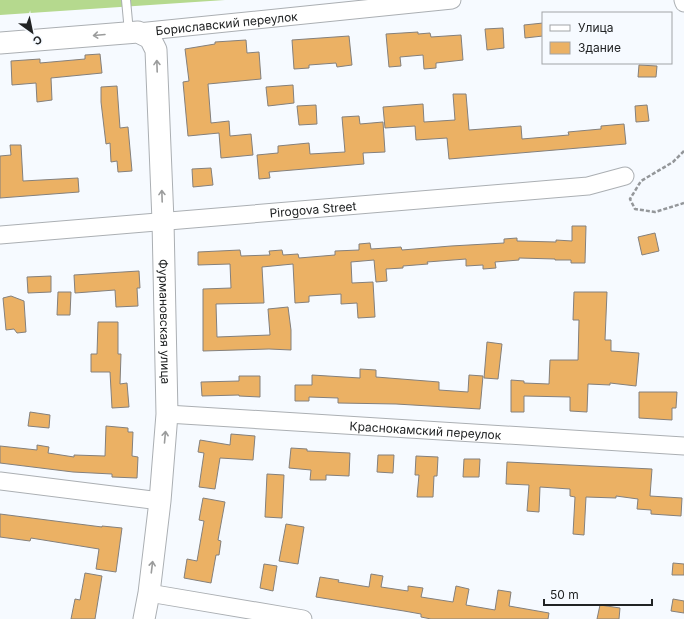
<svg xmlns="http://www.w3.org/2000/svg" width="684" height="619" font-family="Inter,sans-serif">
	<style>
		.green { fill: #b5d98e }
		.building { fill: #ebb164; stroke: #84807c }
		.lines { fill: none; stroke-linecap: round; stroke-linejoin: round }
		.service-casing { stroke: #abafb3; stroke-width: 10 }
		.minor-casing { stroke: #abafb3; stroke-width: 19 }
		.tertiary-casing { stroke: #abafb3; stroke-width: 23 }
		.path { stroke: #94979a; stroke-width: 2.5; stroke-dasharray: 4 2; stroke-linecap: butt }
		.service { stroke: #fff; stroke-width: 8 }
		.minor { stroke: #fff; stroke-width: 17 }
		.tertiary { stroke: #fff; stroke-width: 21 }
		.oneway { stroke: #9b9c9c }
		.labels { text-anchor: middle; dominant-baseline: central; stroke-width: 3.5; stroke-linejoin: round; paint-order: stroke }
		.street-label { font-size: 12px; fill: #212324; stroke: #f6faff }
	</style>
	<rect width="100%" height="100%" fill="#f6faff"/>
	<path class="green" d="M0,0h225l-225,15z"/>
	<g class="building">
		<path d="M543,23v13l-18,2 -1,-13z"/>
		<path d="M503,28l1,20 -17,2 -2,-21z"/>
		<path d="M418,32v2l12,-1 1,4 30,-2 2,25 -27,3v5l-12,1 -1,-14 -23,2 1,9 -12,1 -3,-33z"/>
		<path d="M349,36l3,29 -15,2 -1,-4 -27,2v3l-15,1 -2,-29z"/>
		<path d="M246,40l1,13 12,-1 2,27 -53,5 3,39 18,-2 1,15 21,-2 2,21 -32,3 -2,-25 -31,3 -5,-54 6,-1 -4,-32 30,-5v-2z"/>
		<path d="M100,54l2,19 -51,5 1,22 -15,2 -1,-19 -24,2 -1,-24 29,-2v4l45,-4v-4z"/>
		<path d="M639,65l18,1 -1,11h-18z"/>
		<path d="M293,85l1,18 -26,3 -2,-19z"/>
		<path d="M117,86l3,42 8,-1 4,44 -14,1 -1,-11 -6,1 -1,-19 -4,1 -5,-42v-15z"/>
		<path d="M453,94h13l3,36 52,-4 1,13 47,-4 -1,-3 33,-3v-3l23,-2 2,20 -177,15 -2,-21 -31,2 -1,-14 -30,2 -2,-21 40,-3 1,18 31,-2z"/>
		<path d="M316,105l1,19 -18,1 -2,-19z"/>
		<path d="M647,105l2,16 -13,1 -1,-16z"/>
		<path d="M359,116l1,8 23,-2 2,30 -22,1 1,11 -95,8 1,6 -11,1 -2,-24 21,-2v-7l31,-3 1,11 35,-2 -3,-35z"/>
		<path d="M10,145h11l2,36 55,-3 1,14 -79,6v-42l11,-1z"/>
		<path d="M211,168l2,17 -20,2 -1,-18z"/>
		<path d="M572,226h14l-1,37h-14v-3h-16v-1l-36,-1v2l-24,2 1,6 -13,1v-4l-17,1v-7l-39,3 1,2 -25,2v2l-17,1 1,12 -11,1 -2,-22 -23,2 1,21 21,-1 2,35 -17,1 -1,-15 -16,1v-10l-32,2v6l-14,1 -2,-39 -31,3 2,36 -48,1 1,33 53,-2 -2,-26 20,-2 3,23v20l-22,-1 -66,2v-62l28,-1 -1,-24 -32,1v-13l42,-2 1,6 29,-1 -1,-4 13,-1 1,5 15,-1 1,4 36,-3v-4l24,-1v-6l11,-1 1,6 30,-2 1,3 49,-4 53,-3v-4l13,-1v3l39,1v-2l16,1z"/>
		<path d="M655,233l4,18 -17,4 -4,-18z"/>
		<path d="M139,271l1,17h-3l1,18 -22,1 -1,-17 -40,3 -1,-18z"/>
		<path d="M51,276v16l-23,1 -1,-16z"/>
		<path d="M58,292h13l-1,23h-13z"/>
		<path d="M574,292h33l-2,48h6v11l28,2 -3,33 -26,-3v2l-22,-1 -1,28 -17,-1v-14l-46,-1v16h-13v-32l13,1v2l25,1 1,-24h28l1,-40h-6z"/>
		<path d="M11,296l13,5 2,31 -9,1 -3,-4 -8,1 -3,-32z"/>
		<path d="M98,322h20v32h3l-1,30 7,-1 2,24 -17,1 -2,-36h-19v-18h6z"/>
		<path d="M487,342l15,2 -4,35 -14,-1z"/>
		<path d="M360,369l16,1v7l63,5v8l29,2 1,-17 14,1 -3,33 -84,-5 -58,-1v-5l-29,-1v4h-14v-16h17v-10l48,3z"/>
		<path d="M239,376h21v21l-21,-1v-1l-37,1 -1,-14 38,-1z"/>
		<path d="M639,392h38l-1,16h-4v12l-33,-2z"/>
		<path d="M30,412l20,3 -1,13 -21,-2z"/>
		<path d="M106,426l22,2v4h5l-1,24 6,1 -1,21 -25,-1v-3l-39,-2 -73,-9v-17l37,4v-5l12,2 -1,6 26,4v-2l31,1z"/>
		<path d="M231,434l24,2 -2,24 -33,-2 -5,31 -16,-2 5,-34 -6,-1 2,-12 30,5z"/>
		<path d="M291,448l16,1v2l43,2 -1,23 -23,-1v5h-16l1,-10 -22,-2z"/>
		<path d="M378,455h16l-1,18 -16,-1z"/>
		<path d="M416,456l22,1 -1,19h-3l-1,21h-16l2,-22h-4z"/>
		<path d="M464,459h16l-1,18h-16z"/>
		<path d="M507,462l145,7 -2,27 32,2 -1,18 -30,-2v-4l-14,-1 1,-10 -22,-3v2l-30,-1 -2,38 -11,-1 2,-37 -5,-1v-7l-30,-2 -1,25 -12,-1 2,-26 -23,-1z"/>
		<path d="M267,474l17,1 -2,43 -17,-1z"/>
		<path d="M203,498l22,4 -7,38 3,1 -2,14h-3l-5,28 -27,-5 3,-19 10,2 7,-40 -5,-1z"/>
		<path d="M0,514l102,13v-1l20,2 -6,44 -20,-3 3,-20 -68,-11 -1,3 -30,-4z"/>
		<path d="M286,524l18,3 -6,37 -19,-3z"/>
		<path d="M673,563l11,1v11h-12z"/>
		<path d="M264,564l13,2 -4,25 -13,-3z"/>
		<path d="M85,573l17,3 -7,43h-24l4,-20 5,1z"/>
		<path d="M371,574l12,2 -2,11 27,4v-5l15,2 -2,9 32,5 3,-16 13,3 -3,16 29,5 3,-20 13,2 -2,14 40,7 -1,6h-117l-10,-2v-3l-17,-3 -88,-14 4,-20 19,3 -1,2 31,5z"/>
		<path d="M673,599l11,2v12l-13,-2z"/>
		<path d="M600,605l20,3 -1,11h-22z"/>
	</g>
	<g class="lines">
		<g class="service-casing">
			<path id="service" d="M126,0l3,32"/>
		</g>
		<g class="minor-casing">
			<g id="minor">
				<path d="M683,0l1,3"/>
				<path id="s1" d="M138,32l314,-32"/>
				<path id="s2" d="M0,235l588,-49 37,-10"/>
				<path id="s3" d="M167,414l517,32"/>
				<path d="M0,481l160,20"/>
				<path d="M149,593l154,26"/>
			</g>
		</g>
		<g class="tertiary-casing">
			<g id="tertiary">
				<path id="s4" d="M0,43l138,-11 12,6 6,12 7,171 4,193 -7,87 -11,92 -5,26"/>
			</g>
		</g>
		<path class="path" d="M684,151l-11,11 -32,19 -11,18 5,10 20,3 29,-9"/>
		<use href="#service" class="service"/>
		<use href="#minor" class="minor"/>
		<use href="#tertiary" class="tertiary"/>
	</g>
	<defs><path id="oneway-shaft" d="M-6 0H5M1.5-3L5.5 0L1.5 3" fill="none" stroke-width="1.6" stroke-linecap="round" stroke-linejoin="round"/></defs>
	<g class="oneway">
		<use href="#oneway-shaft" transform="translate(99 35) rotate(175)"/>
		<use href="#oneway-shaft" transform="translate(157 66) rotate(-92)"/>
		<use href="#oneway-shaft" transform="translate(162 196) rotate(-92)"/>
		<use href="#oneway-shaft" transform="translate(165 437) rotate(-85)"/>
		<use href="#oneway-shaft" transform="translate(152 567) rotate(-83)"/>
	</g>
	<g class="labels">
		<g class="street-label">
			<text stroke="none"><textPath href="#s1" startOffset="89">Бориславский переулок</textPath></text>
			<text stroke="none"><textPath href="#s2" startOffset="314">Pirogova Street</textPath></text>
			<text stroke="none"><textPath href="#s4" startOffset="437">Фурмановская улица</textPath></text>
			<text stroke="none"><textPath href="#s3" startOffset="259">Краснокамский переулок</textPath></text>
		</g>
	</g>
	<rect x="542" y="12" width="130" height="52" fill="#f6faff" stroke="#a1a4a7"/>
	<rect x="550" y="25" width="20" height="6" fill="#ffffff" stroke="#a1a4a7"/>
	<text x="578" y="32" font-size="12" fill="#212324">Улица</text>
	<rect x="550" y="42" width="20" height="12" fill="#ebb164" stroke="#a1a4a7"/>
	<text x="578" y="52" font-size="12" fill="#212324">Здание</text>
	<g transform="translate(32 32) rotate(147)" stroke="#f6faff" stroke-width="3" paint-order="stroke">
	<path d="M0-3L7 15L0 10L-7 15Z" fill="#212324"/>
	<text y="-6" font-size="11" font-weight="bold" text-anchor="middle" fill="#212324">С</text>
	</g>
	<path d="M544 599v6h108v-6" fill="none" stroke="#212324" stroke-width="2"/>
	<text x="550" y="599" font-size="12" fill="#212324" stroke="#f6faff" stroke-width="3" paint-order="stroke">50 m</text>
</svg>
